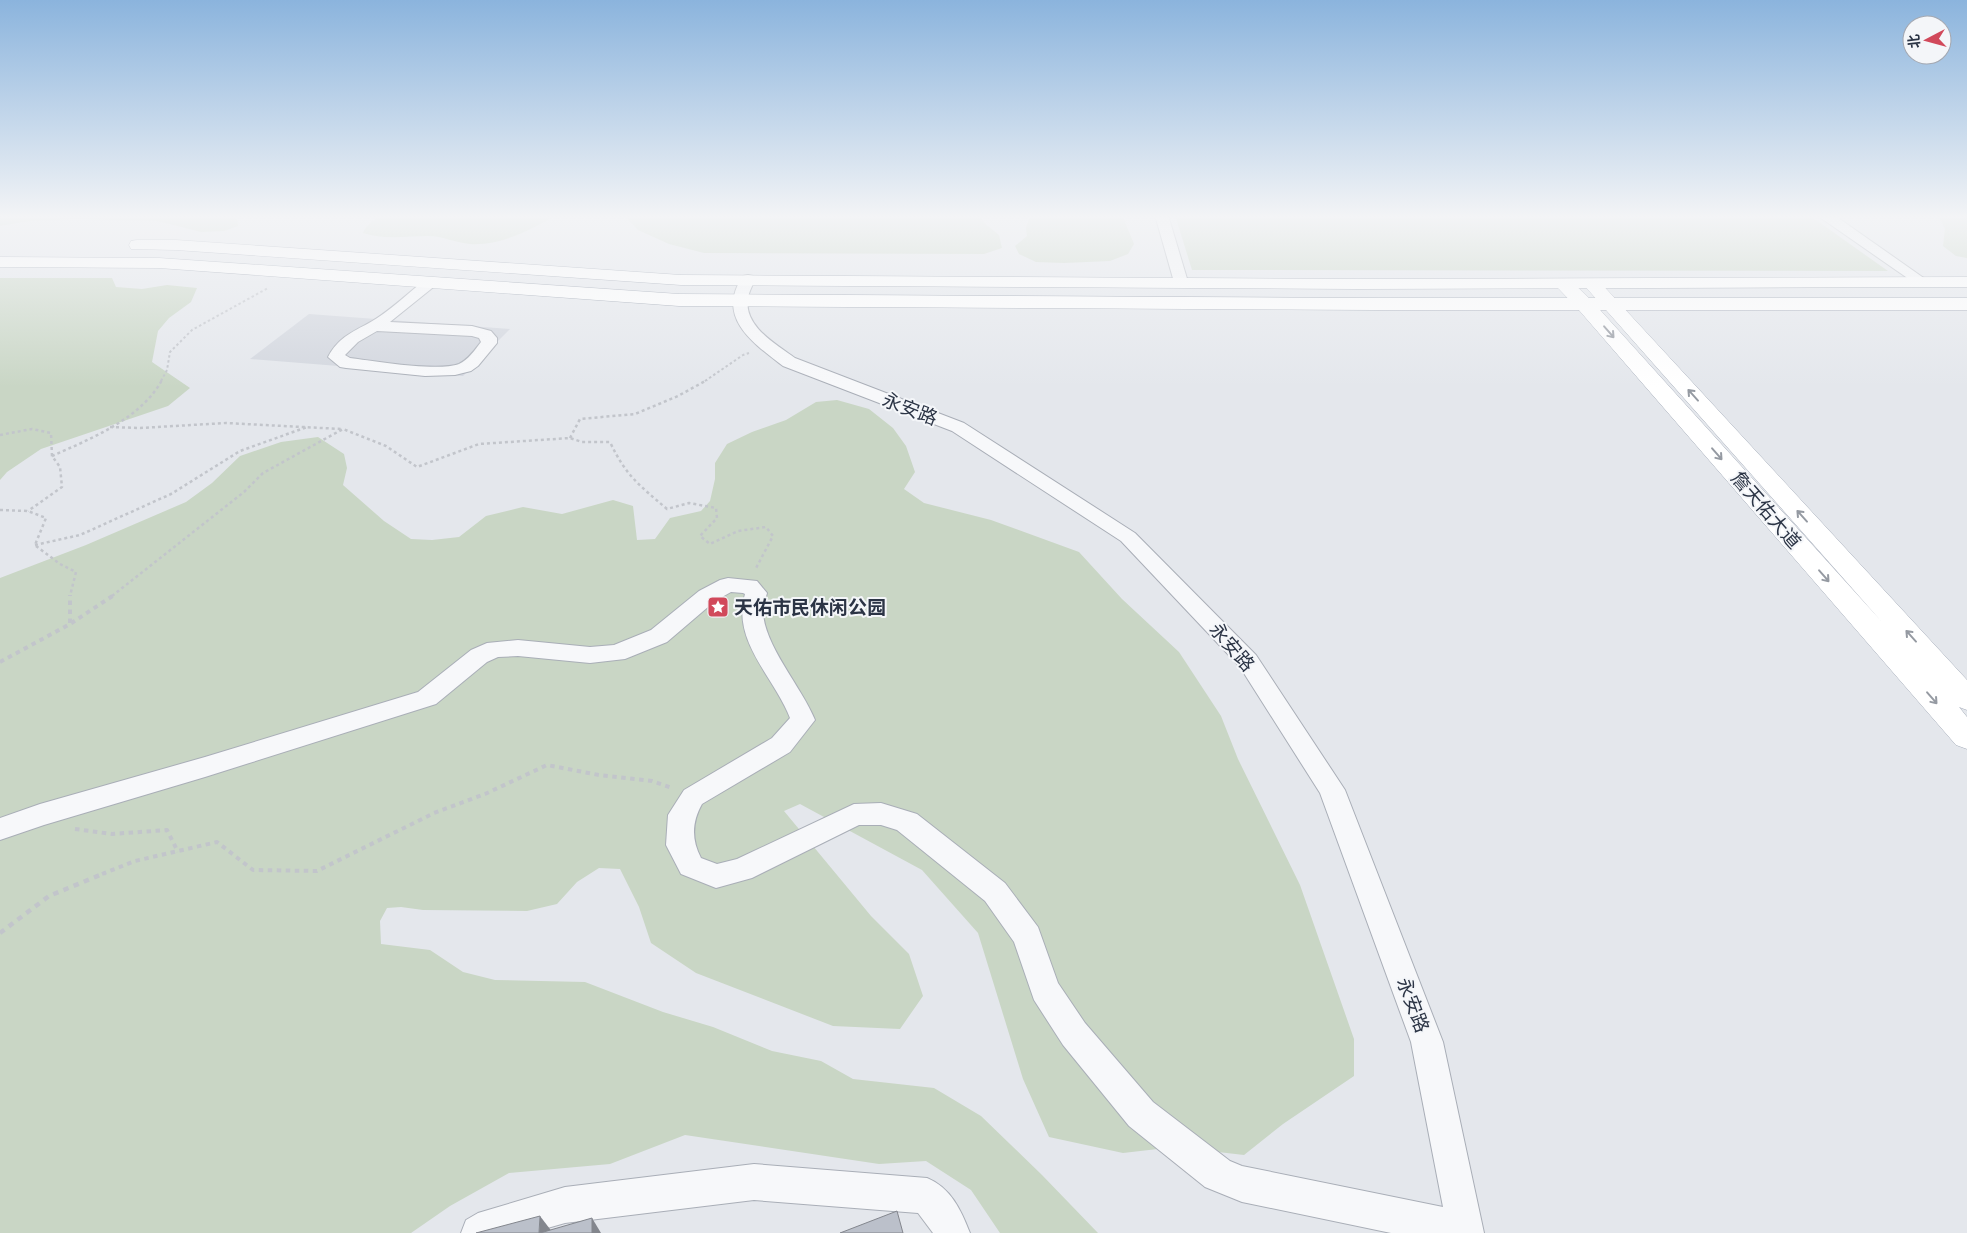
<svg xmlns="http://www.w3.org/2000/svg" width="1967" height="1233" font-family="Cabin,'Noto Sans SC',sans-serif">
	<style>
		.built { fill: #d2d6de }
		.green { fill: #c9d6c5 }
		.lines { fill: none; stroke-linecap: round; stroke-linejoin: round }
		.minor-casing { stroke: #a9aeb7; stroke-width: 2 }
		.major-casing { stroke: #a3abb8; stroke-width: 1 }
		.highway-casing { stroke: #8b94a3; stroke-width: 1 }
		.path-far3 { stroke: #c2c5cb; stroke-width: 2; stroke-dasharray: 2.5 2.5; stroke-linecap: butt }
		.path-far2 { stroke: #c2c5cb; stroke-width: 2.5; stroke-dasharray: 3 3; stroke-linecap: butt }
		.path-far1 { stroke: #c2c5cb; stroke-width: 4; stroke-dasharray: 4.5 4.5; stroke-linecap: butt }
		.path { stroke: #c2c5cb; stroke-width: 4.5; stroke-dasharray: 5.5 5.5; stroke-linecap: butt }
		.minor { fill: #f7f8fa; fill-rule: evenodd }
		.major { fill: #fff; fill-rule: evenodd }
		.highway { fill: #fff; fill-rule: evenodd }
		.shaded-wall { fill: #83868d }
		.building { fill: #bbc0ca; stroke: #83868d }
		.oneway { stroke: #959aa2 }
		.labels { text-anchor: middle; dominant-baseline: central; stroke-width: 4; stroke-linejoin: round; paint-order: stroke }
		.street-label { font-size: 19px; fill: #2b3445; stroke: #f4f6f9 }
		.poi-label { font-size: 19px; font-weight: bold; fill: #2b3445; stroke: #f4f6f9; text-anchor: start }
	</style>
	<rect width="100%" height="100%" fill="#e4e7ec"/>
	<path class="built" d="M309,314l201,15 -47,47 -213,-17z"/>
	<g class="green">
		<path d="M0,215h223l14,4 1,7 -14,5 -23,1 -43,-11 -82,-2 -47,2 -29,5z"/>
		<path d="M385,215h171c-25,15 -56,31 -86,29 -14,-1 -27,-8 -42,-8 -21,0 -44,4 -65,-3 3,-9 13,-15 22,-18z"/>
		<path d="M624,215h357l2,7 16,13 3,13 -18,6 -280,-1 -35,-9 -31,-14z"/>
		<path d="M1030,215h92l12,29 -6,10 -18,7 -46,2 -28,-1 -17,-8 -4,-8 12,-10 -1,-8z"/>
		<path d="M1175,215h634l79,56 -696,-1z"/>
		<path d="M1938,215h29v43l-11,-2 -13,-10 2,-17z"/>
		<path d="M0,278h112l4,9 26,2 25,-4 30,3 -6,14 -22,16 -11,13 -6,31 38,26 -22,18 -127,43 -34,23 -7,8z"/>
		<path d="M837,400l32,9 24,19 13,18 9,26 -11,17 20,14 67,17 88,32 43,47 57,53 42,64 17,43 62,126 54,154v37l-71,48 -39,31 -69,-8 -52,6 -74,-16 -26,-58 -45,-146 -56,-63 -122,-66 -16,7 87,105 38,38 14,42 -23,33 -67,-3 -137,-53 -45,-30 -12,-36 -19,-38 -21,-1 -22,14 -20,22 -30,7 -104,-1 -22,-3 -14,1 -7,13 1,23 49,6 33,22 32,8 90,2 78,30 50,15 59,24 49,10 32,18 81,9 47,28 61,59 56,58h-98l-29,-43 -45,-29 -47,3 -194,-29 -75,29 -101,9 -59,33 -39,27h-411v-655l86,-33 100,-43 26,-19 28,-27 41,-14 37,-5 26,17 3,14 -4,17 41,36 27,18 21,1 27,-3 27,-21 37,-9 39,7 51,-14 20,6 4,34 18,-1 15,-21 31,-7 9,-10 5,-22v-16l12,-19 25,-12 34,-12 30,-18z"/>
	</g>
	<g class="lines">
		<g class="minor-casing">
			<g id="minor">
				<path d="M1155,215h13l20,67 -2,3h-10l-2,-3z"/>
				<path d="M1820,215h14l94,66 -2,3h-10l-95,-66z"/>
				<path d="M748,275l5,1 2,3c-2,6 -6,12 -7,19 -5,28 28,46 47,60l169,65 171,110 121,122 89,135 98,252 41,191h-93l-149,-31 -37,-15 -76,-61 -66,-81 -29,-45 -20,-58 -29,-41 -88,-71 -16,-5h-22l-107,53 -36,10 -35,-14 -15,-29 2,-30 16,-25 88,-52 18,-20c-15,-40 -59,-77 -45,-124l-2,-1 -12,-1 -16,9 -48,41 -42,17 -35,4 -72,-7 -20,1 -11,5 -51,42 -231,73 -161,48 -44,15v-22l40,-14 165,-47 213,-65 53,-42 16,-7 31,-3 72,7 24,-2 37,-15 48,-39 21,-11 8,-2 29,3 10,12c-1,5 -4,10 -4,15 -2,34 39,79 52,112l-25,32 -88,52c-10,18 -11,35 -1,54l16,6 20,-5 117,-55 27,-1 36,11 88,69 33,44 20,56 27,40 68,79 77,59 12,5 201,41 -32,-165 -91,-249 -80,-126 -119,-126 -169,-110 -169,-65c-30,-23 -68,-49 -40,-90z"/>
				<path d="M431,278l5,1 2,3 -2,3 -46,37 82,4 19,5 6,7v5l-19,23 -7,5 -16,4 -30,1 -79,-8 -6,-1 -12,-10c10,-19 24,-25 41,-34 20,-11 39,-30 57,-44zM377,331l95,5 7,2 2,4c-6,8 -13,18 -22,22 -22,8 -84,-3 -109,-6l-5,-3 13,-13z"/>
				<path d="M754,1164l173,14c24,10 34,32 43,55h-37l-15,-20 -164,-13 -189,23 -35,10h-69l5,-13 12,-7 87,-26z"/>
			</g>
		</g>
		<g class="major-casing">
			<path id="major" d="M1564,279l6,1 22,21 290,321 -299,-338 3,-4 6,-1 6,1 369,400v30l-8,-3 8,10v32l-11,-4 -378,-436 -20,-21 -3,-4 3,-4z"/>
		</g>
		<g class="highway-casing">
			<g id="highway">
				<path d="M137,240h39l505,35 676,4 610,-2v10l-610,2 -676,-4 -505,-35 -45,-1 -2,-4 2,-4z"/>
				<path d="M0,257l159,1 520,36 698,4h590v12h-590l-698,-4 -520,-38 -159,-1z"/>
			</g>
		</g>
		<g class="path-far3">
			<path d="M161,381l6,-11 3,-18 22,-22 76,-42"/>
			<path d="M705,381l38,-26 6,-2"/>
		</g>
		<g class="path-far2">
			<path d="M110,427l30,1 86,-5 115,6"/>
			<path d="M0,435l32,-6 19,4 1,23 8,11 2,20 -34,24"/>
			<path d="M570,438l10,-19 55,-5 43,-18 29,-16"/>
			<path d="M52,456c38,-17 89,-37 110,-76"/>
			<path d="M0,510l28,1 18,7 -11,27"/>
			<path d="M35,545l45,-10 91,-41 69,-43 67,-24"/>
			<path d="M36,546l24,18 16,8 -6,24"/>
			<path d="M112,596l132,-104 19,-19 80,-44 43,17 31,21 62,-23 91,-6 12,4h28c16,34 29,43 57,67l22,-6 27,5 1,10 -17,18 10,8 28,-13 28,-4 7,9 -18,34"/>
		</g>
		<g class="path-far1">
			<path d="M70,623v-28"/>
			<path d="M0,662l70,-38 44,-29"/>
			<path d="M75,829l37,5 55,-4 11,22"/>
			<path d="M102,874l33,-13 82,-19 36,28 64,1 117,-58 51,-19 62,-29 52,10 53,6 20,7"/>
		</g>
		<path class="path" d="M0,933l49,-37 56,-23"/>
		<use href="#minor" class="minor"/>
		<use href="#major" class="major"/>
		<use href="#highway" class="highway"/>
	</g>
	<g class="shaded-wall">
		<path d="M540,1216l13,17h-14z"/>
		<path d="M592,1218l9,15h-9z"/>
	</g>
	<g class="building">
		<path d="M897,1211l6,22h-63z"/>
		<path d="M540,1216l-1,17h-63z"/>
		<path d="M592,1218v15h-52z"/>
	</g>
	<defs><path id="oneway-shaft" d="M-6 0H5M1.5-3L5.5 0L1.5 3" fill="none" stroke-width="1.6" stroke-linecap="round" stroke-linejoin="round" transform="scale(1.25)"/></defs>
	<g class="oneway">
		<use href="#oneway-shaft" transform="translate(1609 332) rotate(49)"/>
		<use href="#oneway-shaft" transform="translate(1693 395) rotate(-132)"/>
		<use href="#oneway-shaft" transform="translate(1717 454) rotate(49)"/>
		<use href="#oneway-shaft" transform="translate(1802 516) rotate(-132)"/>
		<use href="#oneway-shaft" transform="translate(1824 576) rotate(49)"/>
		<use href="#oneway-shaft" transform="translate(1911 636) rotate(-132)"/>
		<use href="#oneway-shaft" transform="translate(1932 698) rotate(49)"/>
	</g>
	<linearGradient id="sky" x2="0" y2="1"><stop stop-color="#8bb4dd"/><stop offset="0.56" stop-color="#f3f4f6"/><stop offset="1" stop-color="#f3f4f6" stop-opacity="0"/></linearGradient>
	<rect width="1967" height="387" fill="url(#sky)"/>
	<defs>
		<g id="sight-square" transform="scale(1.125)"><rect x="-9" y="-9" width="18" height="18" rx="4" fill="#d1495b" stroke="#f4f6f9"/><path d="M0-6L1.8-2.2L6-1.7L2.9 1.2L3.7 5.4L0 3.3L-3.7 5.4L-2.9 1.2L-6-1.7L-1.8-2.2Z" fill="#fff"/></g>
	</defs>
	<g fill-rule="evenodd">
		<use href="#sight-square" x="718" y="607"/>
	</g>
	<g class="labels">
		<g class="street-label">
			<text transform="translate(910 409) rotate(21)">永安路</text>
			<text transform="translate(1766 510) rotate(49)">詹天佑大道</text>
			<text transform="translate(1232 647) rotate(49)">永安路</text>
			<text transform="translate(1413 1005) rotate(69)">永安路</text>
		</g>
		<g class="poi-label">
			<text x="734" y="607">天佑市民休闲公园</text>
		</g>
	</g>
	<g transform="translate(1927 40) rotate(264)"><circle r="24" fill="#f4f6f9" stroke="#a4a8b1"/>
	<path d="M0-4L9 19L0 12L-9 19Z" fill="#d1495b"/>
	<text y="-8" font-size="14" font-weight="bold" text-anchor="middle" fill="#2b3445">北</text>
	</g>
</svg>
